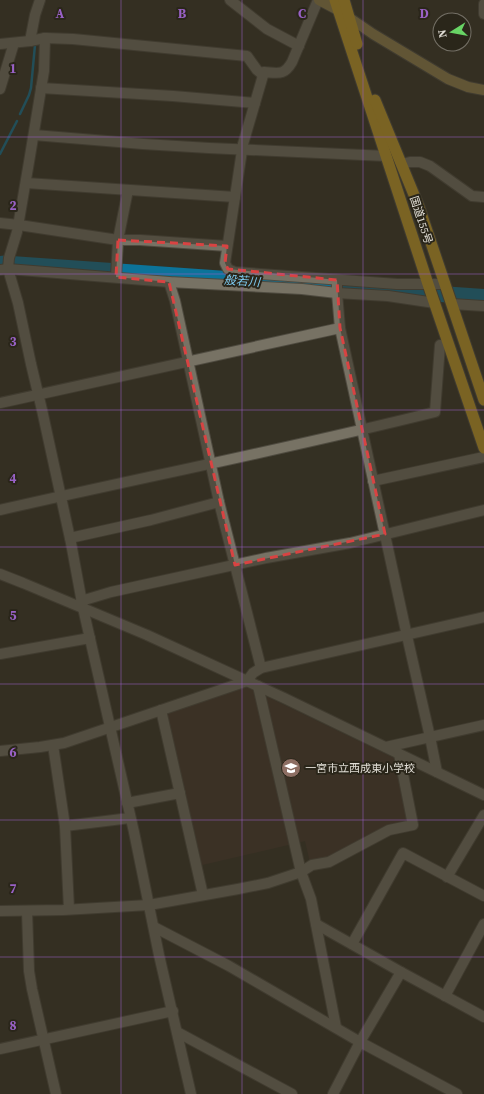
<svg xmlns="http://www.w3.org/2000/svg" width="484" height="1094" font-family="'Source Serif 4','Noto Sans JP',serif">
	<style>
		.education { fill: #443329 }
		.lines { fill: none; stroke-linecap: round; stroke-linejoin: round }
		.stream { stroke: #0c7399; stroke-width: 2.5 }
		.river { stroke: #0c7399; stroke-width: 16 }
		.minor-casing { stroke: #4f4b40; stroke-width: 12 }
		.secondary-casing { stroke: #4f4b40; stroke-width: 12 }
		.trunk-casing { stroke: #4f4b40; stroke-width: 13 }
		.minor { stroke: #777264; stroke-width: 10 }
		.secondary { stroke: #98844c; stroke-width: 10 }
		.trunk { stroke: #cfa224; stroke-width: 11 }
		.marked { fill: none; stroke: #d84342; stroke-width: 3; stroke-dasharray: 8 5; stroke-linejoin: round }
		.grid { fill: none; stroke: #9961c6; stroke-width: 1; stroke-opacity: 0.55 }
		.labels { text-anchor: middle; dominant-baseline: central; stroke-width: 4; stroke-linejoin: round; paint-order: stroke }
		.street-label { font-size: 11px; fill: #e0ddd5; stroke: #2a261a }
		.poi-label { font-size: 11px; fill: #e0ddd5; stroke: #2a261a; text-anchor: start }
		.water-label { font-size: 12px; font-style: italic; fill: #7eccf2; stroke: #2a261a }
		.grid-label { font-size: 13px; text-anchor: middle; font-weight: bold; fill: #9961c6; stroke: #2a261a; stroke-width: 4; stroke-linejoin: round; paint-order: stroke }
	</style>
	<rect width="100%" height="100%" fill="#343023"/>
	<path class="education" d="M241,685l8,3 149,72 12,62 -79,36 -21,4 -5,-21 -103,24 -35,-152z"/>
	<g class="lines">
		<g class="stream">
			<path d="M20,114l9,-19 2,-7 4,-43"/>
			<path d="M0,154l17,-33"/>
		</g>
		<path class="river" d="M0,264l9,-1 2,1 473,33"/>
		<g class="minor-casing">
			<g id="minor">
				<path d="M230,0l37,29 32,17"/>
				<path d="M318,0l-26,62c-8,14 -14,11 -28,10l-21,72 -18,119 3,6 7,3 162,12h48"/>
				<path d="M484,4v10"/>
				<path d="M45,38l-1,33 -15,91 -12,70 -8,26 -1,11 10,34 13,61 11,46 29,133 12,65 51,224 25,123 32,139"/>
				<path d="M30,41l5,-26 5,-15"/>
				<path d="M0,44l30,-3 15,-3 28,1 174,17 10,14 6,5"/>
				<path d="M41,88l132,8 82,7"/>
				<path d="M0,89l14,-46"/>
				<path d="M34,135l109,9 66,4 177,8"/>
				<path d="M402,164l8,-2h10l10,4 42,30 12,1"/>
				<path d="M26,183l209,14"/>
				<path d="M0,223l19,2 99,15h22l87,6"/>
				<path d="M0,270l8,-1 161,13 133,7 35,4 51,3 47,7"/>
				<path d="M116,277l2,-37 10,-50"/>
				<path d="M337,280v13l3,35 67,308 23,101 7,35"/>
				<path d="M169,282l6,19 44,201 42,166"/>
				<path d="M452,304l32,2"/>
				<path d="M0,403l340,-75"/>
				<path d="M373,481l111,-24"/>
				<path d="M0,510c145,-33 291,-62 435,-98l5,-67"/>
				<path d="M70,538l81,-18 68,-18"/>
				<path d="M0,574l23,9 124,52 137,63 200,97"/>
				<path d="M81,601l30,-9 155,-34 84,-15 134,-33"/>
				<path d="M0,654l90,-16"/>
				<path d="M258,686l43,186 10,27 25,128"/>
				<path d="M161,710l42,185"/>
				<path d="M53,745l12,81 4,83"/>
				<path d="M386,747l98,-22"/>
				<path d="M0,751l40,-4 24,-4 183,-62 6,-8 8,-5 223,-51"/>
				<path d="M127,803l53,-10"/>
				<path d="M65,826l65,-8"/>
				<path d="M447,877l37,-62"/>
				<path d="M0,911l63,-1 86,-5 89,-16 30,-6 33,-11 11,-7 17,-3 60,-32 24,-5 -14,-71"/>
				<path d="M27,911l2,60 3,18 24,105"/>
				<path d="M316,924l85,48 83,45"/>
				<path d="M154,927l75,39 131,76 97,52"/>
				<path d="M352,944l51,-91 81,43"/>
				<path d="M445,996l39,-72"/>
				<path d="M177,1032l115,62"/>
				<path d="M0,1049l173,-38"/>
				<path d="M333,1094l27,-52 41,-70"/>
			</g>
		</g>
		<g class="secondary-casing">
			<path id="secondary" d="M319,0l19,10 35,24 75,45 20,8 16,3"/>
		</g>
		<g class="trunk-casing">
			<g id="trunk">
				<path d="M335,0l93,284 56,164"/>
				<path d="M344,0l13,44"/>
				<path d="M375,100l44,107 65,193"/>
			</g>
		</g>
		<use href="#minor" class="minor"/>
		<use href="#secondary" class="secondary"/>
		<use href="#trunk" class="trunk"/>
	</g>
	<path d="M0 0H484V1094H0ZM118,240l109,6 -2,17 3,6 109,11 3,48 45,206 -150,31 -66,-283 -53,-5z" fill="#343023" fill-opacity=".55" fill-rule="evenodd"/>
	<path class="marked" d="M118,240l109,6 -2,17 3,6 109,11 3,48 45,206 -150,31 -66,-283 -53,-5z"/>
	<path class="grid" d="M121,0v1094M242,0v1094M363,0v1094M0,137h484M0,274h484M0,410h484M0,547h484M0,684h484M0,820h484M0,957h484"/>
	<defs>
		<g id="school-disc" transform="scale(1)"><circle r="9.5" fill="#8d6e63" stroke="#2a261a"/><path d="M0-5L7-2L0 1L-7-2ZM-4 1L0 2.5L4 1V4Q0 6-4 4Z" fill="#fff"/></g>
	</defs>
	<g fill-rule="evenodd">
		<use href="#school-disc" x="291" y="768"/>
	</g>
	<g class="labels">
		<g class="street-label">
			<text transform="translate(421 220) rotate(72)">国道155号</text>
		</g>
		<g class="poi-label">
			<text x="305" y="768">一宮市立西成東小学校</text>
		</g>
		<g class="water-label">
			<text transform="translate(242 281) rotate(4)">般若川</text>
		</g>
	</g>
	<g class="grid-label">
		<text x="60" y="18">A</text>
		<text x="182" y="18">B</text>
		<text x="302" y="18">C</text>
		<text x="424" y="18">D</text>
		<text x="13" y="73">1</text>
		<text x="13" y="210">2</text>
		<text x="13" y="346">3</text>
		<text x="13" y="483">4</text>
		<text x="13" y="620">5</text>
		<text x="13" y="757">6</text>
		<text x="13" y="893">7</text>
		<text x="13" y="1030">8</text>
	</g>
	<g transform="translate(452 32) rotate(259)"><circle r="19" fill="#2a261a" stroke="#736f65"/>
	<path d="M0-3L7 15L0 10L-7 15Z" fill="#68d465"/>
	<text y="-6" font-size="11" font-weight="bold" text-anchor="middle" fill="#e0ddd5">N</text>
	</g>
</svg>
